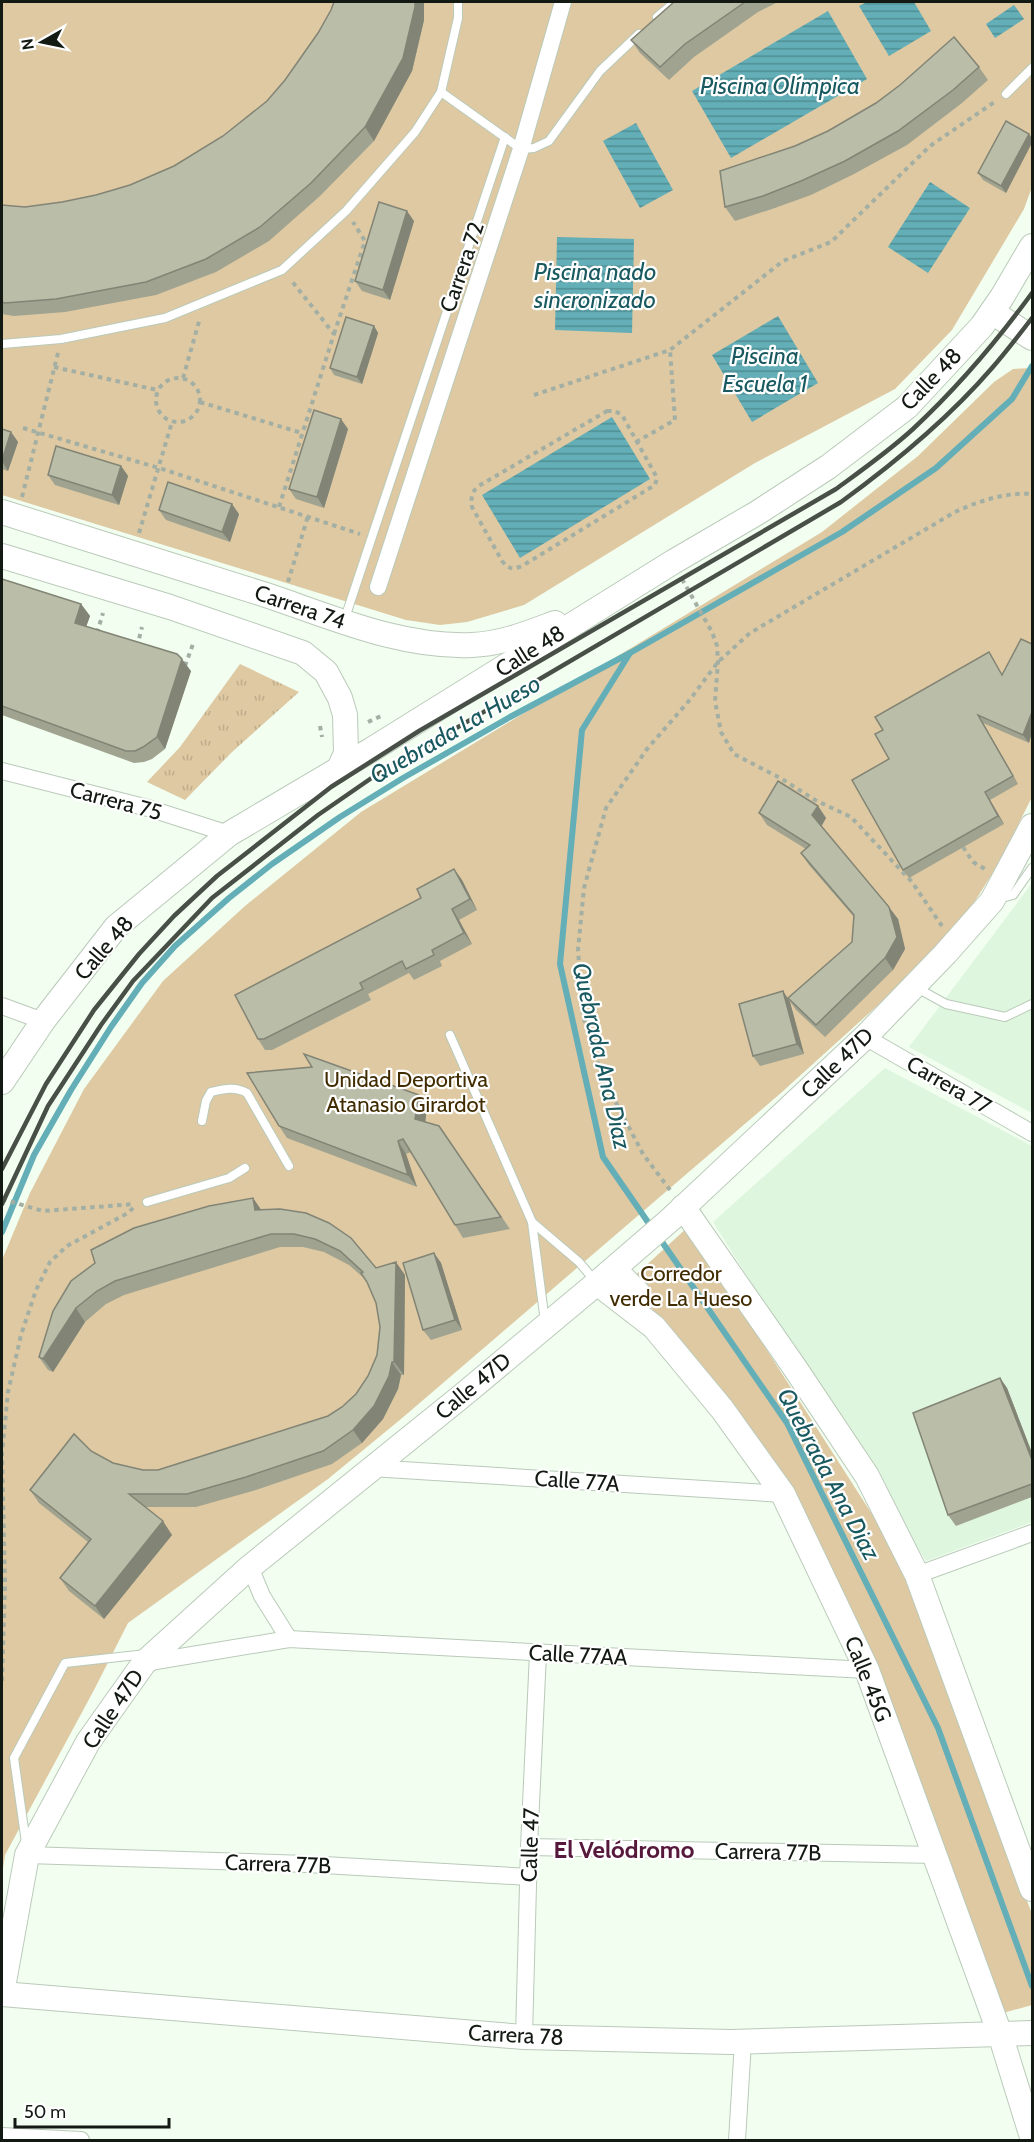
<svg xmlns="http://www.w3.org/2000/svg" width="1034" height="2142" font-family="Cabin,sans-serif">
	<style>
		.built { fill: #dff6de }
		.grass { fill: url(#grass-tufts) }
		.green { fill: #dec9a2 }
		.water { fill: url(#water-rules) }
		.lines { fill: none; stroke-linecap: round; stroke-linejoin: round }
		.stream { stroke: #63aeb7; stroke-width: 6 }
		.lane-casing { stroke: #bacab9; stroke-width: 10 }
		.street-casing { stroke: #bacab9; stroke-width: 18 }
		.secondary-casing { stroke: #bacab9; stroke-width: 26 }
		.path { stroke: #a4afa4; stroke-width: 4; stroke-dasharray: 4.5 4.5; stroke-linecap: butt }
		.lane { stroke: #fff; stroke-width: 8 }
		.street { stroke: #fff; stroke-width: 16 }
		.secondary { stroke: #fff; stroke-width: 24 }
		.rail { stroke: #484f47; stroke-width: 4.5 }
		.wall { fill: #a0a390 }
		.shaded-wall { fill: #828475 }
		.building { fill: #babda7; stroke: #828475; stroke-width: 1.5 }
		.labels { text-anchor: middle; dominant-baseline: central; stroke-width: 4.5; stroke-linejoin: round; paint-order: stroke }
		.street-label { font-size: 22px; fill: #131913; stroke: #fff }
		.park-label { font-size: 22px; fill: #402c00; stroke: #fff }
		.water-label { font-size: 24px; font-style: italic; fill: #195960; stroke: #fff }
		.neighbourhood-label { font-size: 24px; font-weight: bold; fill: #56183b; stroke: #fff }
	</style>
	<defs>
		<pattern id="grass-tufts" width="24" height="20" patternUnits="userSpaceOnUse" patternTransform="scale(1.5)"><rect width="24" height="20" fill="#dec9a2"/><path d="M3 7l-1-3M5 7V3M7 7l1-3M15 17l-1-3M17 17v-4M19 17l1-3" fill="none" stroke="#beac8b"/></pattern>
		<pattern id="water-rules" width="6" height="5" patternUnits="userSpaceOnUse" patternTransform="scale(1.5)"><rect width="6" height="5" fill="#63aeb7"/><path d="M0 2.5h6" fill="none" stroke="#508d94"/></pattern>
	</defs>
	<rect width="100%" height="100%" fill="#f1fef0"/>
	<g class="built">
		<path d="M1032,883v230l-123,-66z"/>
		<path d="M885,1068l147,78v376l-106,39 -213,-339z"/>
	</g>
	<path class="grass" d="M240,664l59,28 -68,61 -46,47 -38,-18 33,-35z"/>
	<g class="green">
		<path d="M2,2h1030v185l-8,22 -72,121 -57,59 -140,74 -231,142 -57,17 -27,3 -34,-5 -404,-125z"/>
		<path d="M1032,368v429l-33,66 -48,76 -169,153 -381,327 -73,60 -200,144 -34,67 -89,165 -3,20v-615l28,-67 54,-104 79,-108 82,-75 116,-94 461,-280 96,-76 76,-74 19,-13z"/>
		<path d="M688,1227l207,323 137,364v91l-29,8 -215,-527 -158,-206z"/>
	</g>
	<g class="water">
		<path d="M867,2h47l17,29 -42,25 -30,-50z"/>
		<path d="M1014,5l10,14 -29,19 -9,-14z"/>
		<path d="M828,11l39,68 -136,79 -39,-67z"/>
		<path d="M636,123l37,67 -33,18 -37,-67z"/>
		<path d="M930,182l40,26 -42,65 -40,-26z"/>
		<path d="M557,237l77,2 -2,94 -77,-3z"/>
		<path d="M778,316l40,67 -66,39 -40,-67z"/>
		<path d="M612,417l38,62 -130,79 -38,-63z"/>
	</g>
	<g class="lines">
		<g class="stream">
			<path d="M630,653l-48,77 -22,234 43,193 49,71"/>
			<path d="M2,1232l32,-77 37,-65 40,-63 31,-44 33,-37 54,-48 43,-34 68,-47 63,-39 107,-61 120,-64 212,-121 94,-64 76,-69 20,-33"/>
			<path d="M658,1236l129,187 151,305 94,258"/>
		</g>
		<g class="lane-casing">
			<g id="lane">
				<path d="M657,17l18,-15"/>
				<path d="M441,92l80,57 13,-1 15,-7 51,-70 39,-37"/>
				<path d="M1006,94l26,-26"/>
				<path d="M2,344l59,-5 104,-21 117,-48 64,-59 69,-79 26,-40 17,-74v-16"/>
				<path d="M344,621l161,-484"/>
				<path d="M998,899l15,-4 19,-27"/>
				<path d="M917,988l29,16 59,13 27,-13"/>
				<path d="M450,1035l82,187 13,100"/>
				<path d="M202,1121l4,-20 5,-9c13,-3 24,-6 36,1l42,73"/>
				<path d="M147,1202l82,-24 16,-10"/>
				<path d="M532,1222l47,40 16,19"/>
				<path d="M26,1843l-12,-85 51,-95 81,-9"/>
			</g>
		</g>
		<g class="street-casing">
			<g id="street">
				<path d="M378,587l143,-438 42,-147"/>
				<path d="M2,771l146,37 81,26"/>
				<path d="M2,1006l41,15"/>
				<path d="M865,1037l167,96"/>
				<path d="M371,1468l412,26"/>
				<path d="M250,1567l12,29 27,43"/>
				<path d="M917,1575l115,-42"/>
				<path d="M144,1663l145,-24 578,31"/>
				<path d="M529,1847l406,8"/>
				<path d="M27,1855l280,9 222,13"/>
				<path d="M524,2037l5,-190 9,-194"/>
				<path d="M2,2136l79,4"/>
				<path d="M737,2140l6,-98"/>
			</g>
		</g>
		<g class="secondary-casing">
			<g id="secondary">
				<path d="M992,312l40,26"/>
				<path d="M2,512c88,28 176,55 264,83 66,22 135,53 206,50 29,-1 56,-12 83,-22"/>
				<path d="M2,556l168,51 133,46 23,19 14,26 5,17 1,38 -7,16"/>
				<path d="M2,1082l41,-61 73,-94 113,-93 142,-84 302,-188 84,-49 71,-46 79,-60 75,-81 20,-29 30,-51"/>
				<path d="M683,1207l112,161 72,108 50,99 115,314"/>
				<path d="M614,1269l24,24 2,7 -6,10"/>
				<path d="M597,1283l57,44 68,82 61,85 84,176 133,364 32,103"/>
				<path d="M2,1993l25,-138 61,-113 56,-79 106,-96 213,-172 134,-112 74,-64 194,-182 81,-84 46,-52 40,-75"/>
				<path d="M2,1994l522,43 207,5 301,-9"/>
			</g>
		</g>
		<g class="path">
			<path d="M334,334l31,-93 -12,-19"/>
			<path d="M54,367l103,23"/>
			<circle cx="178" cy="400" r="22"/>
			<path d="M183,378l17,-60"/>
			<path d="M534,395l136,-45 113,-89 48,-19 99,-96 66,-45"/>
			<path d="M200,402l102,31"/>
			<path d="M607,411h8l7,4 33,59 2,4 -2,7 -133,81c-10,4 -13,3 -20,-5l-30,-54c-1,-9 -1,-13 5,-20z"/>
			<path d="M23,428l136,40 201,66"/>
			<path d="M636,442l39,-22 -5,-70"/>
			<path d="M22,497l36,-144"/>
			<path d="M279,507l55,-173 -43,-54"/>
			<path d="M139,533l33,-111"/>
			<path d="M682,579l30,53 5,14 1,16 -3,39 6,31 13,22 48,25 33,21 36,17 61,65 30,44"/>
			<path d="M288,582l20,-66"/>
			<path d="M97,633l6,-20"/>
			<path d="M137,647l5,-20"/>
			<path d="M185,666l8,-22"/>
			<path d="M368,722l13,-6"/>
			<path d="M320,726l2,11"/>
			<path d="M963,847l10,15 12,7"/>
			<path d="M670,1190l-27,-36 -41,-78 -19,-60 -5,-66 6,-62 22,-80 41,-59 41,-47 30,-40 32,-29 205,-121c24,-11 51,-20 77,-18"/>
			<path d="M2,1199l41,12 92,-7"/>
			<path d="M2,1681l3,-97 -3,-131 6,-61 13,-57 15,-45 14,-28 17,-16 61,-33 7,-7"/>
		</g>
		<use href="#lane" class="lane"/>
		<use href="#street" class="street"/>
		<use href="#secondary" class="secondary"/>
		<g class="rail">
			<path d="M2,1169l44,-85 48,-74 45,-56 35,-38 43,-40 114,-89 88,-56 417,-242c26,-19 53,-38 77,-60 44,-41 84,-88 119,-136"/>
			<path d="M2,1204l46,-98 53,-81 32,-44 79,-83 106,-83 55,-38 468,-275c55,-40 107,-83 151,-134 14,-16 27,-33 40,-50"/>
		</g>
	</g>
	<g class="wall">
		<path d="M674,2h104l-20,10 -64,45 -25,23 -29,-27 -9,-13z"/>
		<path d="M424,20l-12,51 -38,70 -54,55 -51,45 -53,31 -60,23 -91,17 -51,4 -12,-2v-109l23,2 37,-5 34,-7 34,-10 44,-19z"/>
		<path d="M979,67l9,13 -26,23 -55,42 -53,29 -43,21 -39,14 -37,12 -10,-14 70,-61z"/>
		<path d="M1032,138l-26,55 -23,-13 -5,-7z"/>
		<path d="M414,221l-24,79 -28,-9 -7,-10z"/>
		<path d="M374,326l4,7 -16,51 -28,-9 -4,-7z"/>
		<path d="M2,429l9,3 7,10 -10,29 -6,-2z"/>
		<path d="M348,429l-24,79 -28,-9 -7,-10z"/>
		<path d="M121,466l7,10 -9,29 -64,-20 -7,-10z"/>
		<path d="M159,510l80,4 -9,28 -64,-22z"/>
		<path d="M2,579l79,25 9,12 -4,11 105,44 -26,78 -13,10 -8,3 -10,1 -132,-48z"/>
		<path d="M989,652l5,8 35,83 -46,-20 35,61 -28,16 14,24 -95,54 -6,-8 -14,-111 -6,-29z"/>
		<path d="M818,806l8,12 -5,8 77,93 7,30 -12,21 -68,67 -29,-27 -8,-12 64,-56 2,-25 -45,-52 -8,-12 5,-4 -39,-24 -8,-12z"/>
		<path d="M454,869l8,11 15,30 -18,10 13,24 -32,17 2,5 -28,14 -5,-7 -41,21 3,6 -99,50h-7l-7,-11z"/>
		<path d="M783,991l7,11 14,52 -44,12 -7,-10z"/>
		<path d="M427,1108l-2,14 14,4 71,103 -47,9 -8,-13 -44,-73 -5,2 11,33 -130,-49 -8,-12z"/>
		<path d="M253,1198l8,12 115,58 29,7 -1,100h-3l-3,14 -15,30 -21,24 -30,21 -76,26 -60,17h-51l27,28 -68,84 -35,-28 -9,-13 28,-36 -49,-39 -9,-13 61,-39 22,12 30,7h15l170,-54 14,-9 14,-13 12,-18 9,-21 3,-28 -4,-24 -8,-20 -3,-4 -16,-14 -25,-13 -21,-5h-23l-156,48 -18,9 -21,18 -32,50 -5,-2 -9,-13 56,-94z"/>
		<path d="M434,1253l7,10 21,67 -31,10 -8,-10z"/>
		<path d="M1000,1378l7,10 25,65v44l-76,29 -8,-11z"/>
	</g>
	<g class="shaded-wall">
		<path d="M415,2h9v18l-12,51 -38,70 -9,-14z"/>
		<path d="M1029,134l3,4v5l-26,50 -5,-7z"/>
		<path d="M407,211l7,10 -24,79 -7,-10z"/>
		<path d="M374,326l4,7 -16,51 -5,-7z"/>
		<path d="M341,419l7,10 -24,79 -7,-11z"/>
		<path d="M11,432l7,10 -10,29 -6,-10v-1z"/>
		<path d="M121,466l7,10 -9,29 -7,-10z"/>
		<path d="M232,504l7,10 -9,28 -8,-10z"/>
		<path d="M81,604l9,12 -7,19 -8,-12z"/>
		<path d="M182,659l9,12 -26,78 -8,-12z"/>
		<path d="M1032,712v21l-3,10 -6,-8z"/>
		<path d="M978,715l5,8 35,61 -5,-8z"/>
		<path d="M985,792l5,8 14,24 -6,-8z"/>
		<path d="M818,806l8,12 -5,9 -9,-12z"/>
		<path d="M454,869l8,11 15,30 -7,-11z"/>
		<path d="M889,907l9,12 7,30 -12,21 -8,-12z"/>
		<path d="M452,909l7,11 13,24 -8,-11z"/>
		<path d="M783,991l7,11 14,52 -7,-10z"/>
		<path d="M419,1095l8,13 -3,23 -9,-12z"/>
		<path d="M398,1141l8,13 11,33 -9,-12z"/>
		<path d="M253,1198l9,13 -7,-1z"/>
		<path d="M434,1253l7,10 21,67 -7,-10z"/>
		<path d="M396,1262l9,13 -1,100 -10,-13z"/>
		<path d="M76,1308l9,14 -32,50 -10,-13z"/>
		<path d="M392,1362l9,13 -3,14 -15,30 -21,24 -9,-13z"/>
		<path d="M1000,1378l7,10 25,65v7z"/>
		<path d="M163,1521l9,14 -68,84 -9,-13z"/>
	</g>
	<g class="building">
		<path d="M334,2h81v5l-12,51 -38,69 -54,56 -51,44 -54,32 -60,23 -90,17 -51,4 -3,-1v-97l23,2 37,-5 34,-7 34,-10 44,-19 49,-30 44,-35 18,-21 33,-47 13,-23z"/>
		<path d="M674,2h71l-60,42 -25,23 -29,-27z"/>
		<path d="M954,37l25,30 -26,23 -55,41 -53,30 -44,20 -38,15 -38,11 -5,-36 75,-25 33,-15 48,-28 24,-18z"/>
		<path d="M1006,121l23,13 -28,52 -23,-13z"/>
		<path d="M379,202l28,9 -24,79 -28,-9z"/>
		<path d="M346,317l28,9 -17,51 -27,-9z"/>
		<path d="M314,410l27,9 -24,78 -28,-8z"/>
		<path d="M2,429l9,3 -9,28z"/>
		<path d="M56,446l65,20 -9,29 -64,-20z"/>
		<path d="M168,482l64,22 -10,28 -63,-22z"/>
		<path d="M2,579l79,25 -6,19 102,31 5,5 -25,78 -14,10 -8,4h-9l-124,-45z"/>
		<path d="M1021,639l11,5v68l-9,23 -45,-20 35,61 -28,16 13,24 -95,54 -51,-90 37,-21 -14,-25 8,-4 -8,-13 114,-65 13,23z"/>
		<path d="M778,781l40,25 -6,9 77,92 8,30 -12,21 -69,67 -28,-27 64,-56 2,-27 -53,-62 9,-8 -51,-32z"/>
		<path d="M454,869l16,30 -18,10 12,24 -32,17 2,5 -28,14 -4,-8 -42,22 3,6 -99,50h-6l-23,-44 186,-97 -4,-9z"/>
		<path d="M783,991l14,53 -44,12 -14,-52z"/>
		<path d="M304,1054l115,41 -4,24 24,7 62,91 -46,8 -52,-86 -5,2 10,34 -129,-49 -32,-53 65,-6z"/>
		<path d="M253,1198l2,12 25,-1 26,4 23,10 22,15 25,30 20,-6 -2,100h-2l-3,14 -15,30 -21,24 -30,21 -77,26 -59,17h-58l34,27 -68,85 -35,-28 31,-39 -61,-49 44,-56 17,17 22,12 30,7h15l170,-54 14,-9 14,-13 12,-18 9,-21 3,-28 -4,-24 -9,-21 -6,-9 2,-1 -23,-21 -25,-12 -21,-5h-23l-156,47 -18,10 -21,17 -33,51 -4,-2 14,-46 18,-30 24,-18 -4,-13 43,-22 75,-22z"/>
		<path d="M434,1253l21,67 -32,10 -20,-67z"/>
		<path d="M1000,1378l32,82v24l-84,31 -35,-102z"/>
	</g>
	<g class="labels">
		<g class="street-label">
			<text transform="translate(462 267) rotate(-71)">Carrera 72</text>
			<text transform="translate(931 379) rotate(-46)">Calle 48</text>
			<text transform="translate(300 607) rotate(19)">Carrera 74</text>
			<text transform="translate(530 651) rotate(-32)">Calle 48</text>
			<text transform="translate(116 801) rotate(15)">Carrera 75</text>
			<text transform="translate(104 948) rotate(-49)">Calle 48</text>
			<text transform="translate(837 1063) rotate(-44)">Calle 47D</text>
			<text transform="translate(949 1085) rotate(30)">Carrera 77</text>
			<text transform="translate(473 1386) rotate(-40)">Calle 47D</text>
			<text transform="translate(577 1481) rotate(4)">Calle 77A</text>
			<text transform="translate(578 1655) rotate(3)">Calle 77AA</text>
			<text transform="translate(868 1679) rotate(68)">Calle 45G</text>
			<text transform="translate(113 1709) rotate(-56)">Calle 47D</text>
			<text transform="translate(530 1845) rotate(-88)">Calle 47</text>
			<text transform="translate(768 1852) rotate(1)">Carrera 77B</text>
			<text transform="translate(278 1864) rotate(2)">Carrera 77B</text>
			<text transform="translate(516 2035) rotate(3)">Carrera 78</text>
		</g>
		<g class="park-label">
			<text x="406" y="1079">Unidad Deportiva<tspan x="406" dy="25">Atanasio Girardot</tspan></text>
			<text x="681" y="1273">Corredor<tspan x="681" dy="25">verde La Hueso</tspan></text>
		</g>
		<g class="water-label">
			<text x="780" y="85">Piscina Olímpica</text>
			<text x="595" y="271">Piscina nado<tspan x="595" dy="28">sincronizado</tspan></text>
			<text x="765" y="355">Piscina<tspan x="765" dy="28">Escuela 1</tspan></text>
			<text transform="translate(455 729) rotate(-30)">Quebrada La Hueso</text>
			<text transform="translate(602 1056) rotate(77)">Quebrada Ana Diaz</text>
			<text transform="translate(829 1474) rotate(62)">Quebrada Ana Diaz</text>
		</g>
		<g class="neighbourhood-label">
			<text x="624" y="1849">El Velódromo</text>
		</g>
	</g>
	<rect width="1034" height="2142" fill="none" stroke="#131913" stroke-width="6"/>
	<g transform="translate(42 42) rotate(261)" stroke="#ffffff" stroke-width="4.5" paint-order="stroke">
	<path d="M0-4.5L10 22L0 15L-10 22Z" fill="#131913"/>
	<text y="-9" font-size="16" font-weight="bold" text-anchor="middle" fill="#131913">N</text>
	</g>
	<path d="M15 2118v9h154v-9" fill="none" stroke="#131913" stroke-width="3"/>
	<text x="24" y="2118" font-size="18" fill="#131913" stroke="#ffffff" stroke-width="4.5" paint-order="stroke">50 m</text>
</svg>
